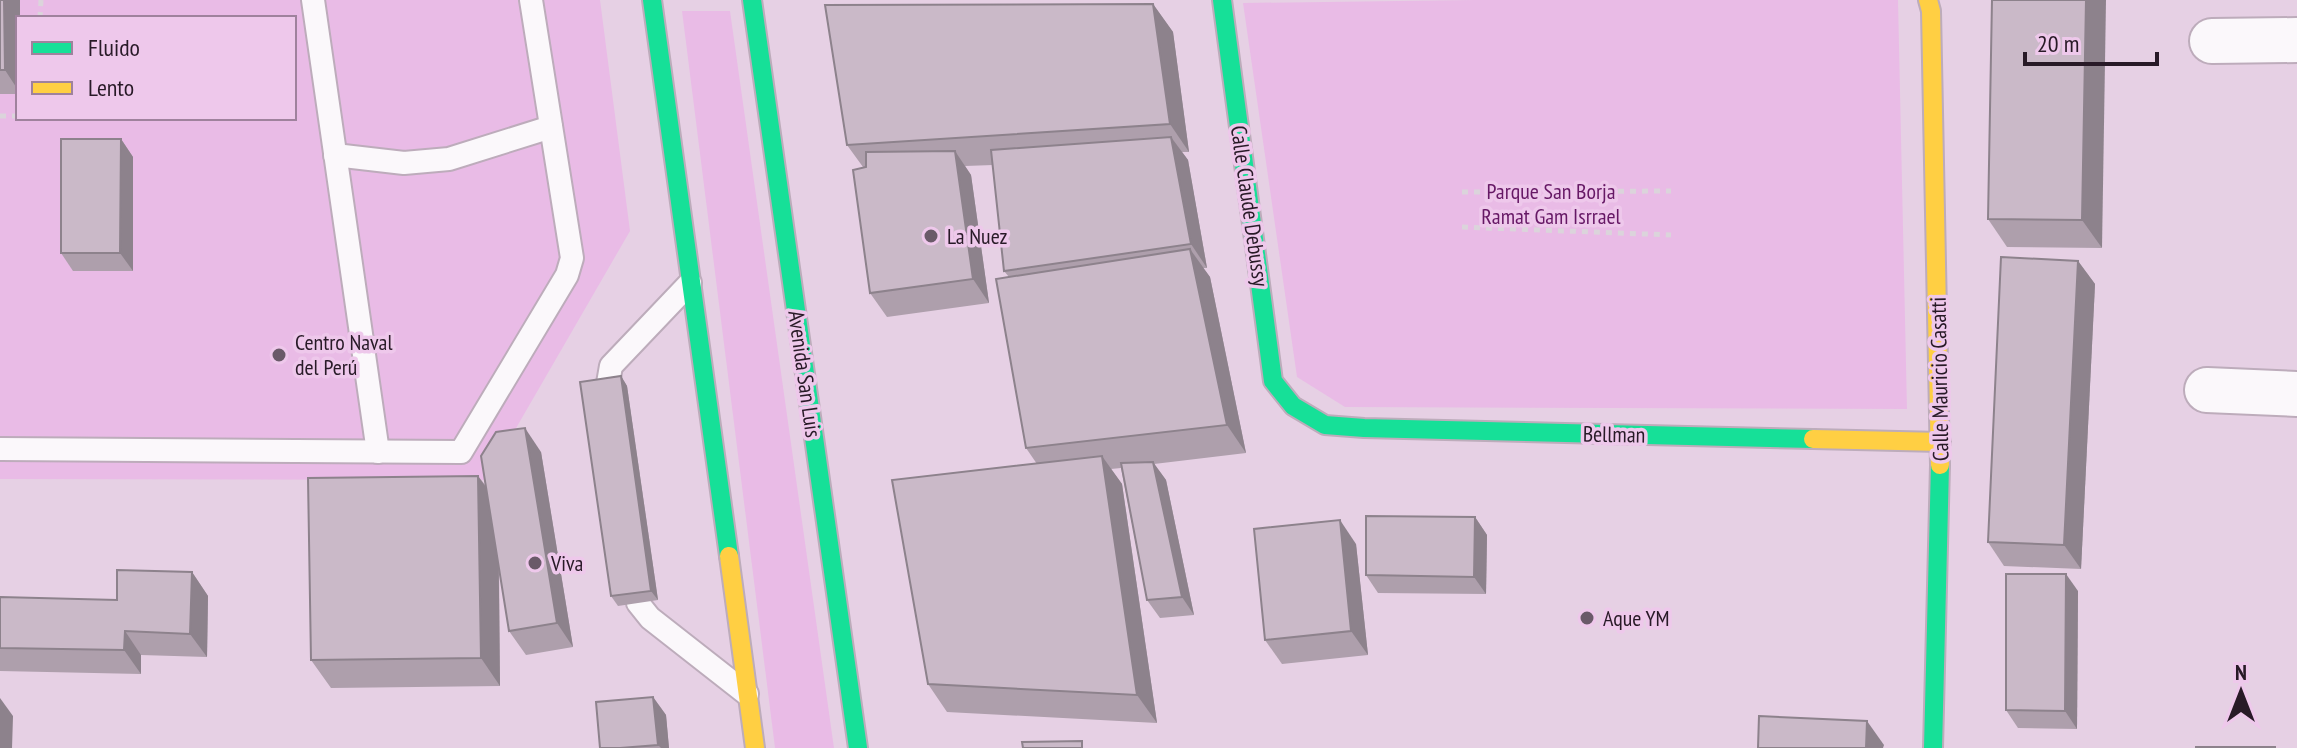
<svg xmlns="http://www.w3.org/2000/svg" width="2297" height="748" font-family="'PT Sans Narrow',sans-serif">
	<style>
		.green { fill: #e9bbe6; fill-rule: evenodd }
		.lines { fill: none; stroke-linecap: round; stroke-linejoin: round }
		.lane-casing { stroke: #bdacbb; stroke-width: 26 }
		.street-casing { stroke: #bdacbb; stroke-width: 48 }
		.fast-casing { stroke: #bdacbb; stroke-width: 22 }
		.slow-casing { stroke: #bdacbb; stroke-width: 22 }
		.path { stroke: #dbd4db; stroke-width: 5; stroke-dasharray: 6 6; stroke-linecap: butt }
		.lane { stroke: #fbf8fb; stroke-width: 22 }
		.street { stroke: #fbf8fb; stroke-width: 44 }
		.fast { stroke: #16e098; stroke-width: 18 }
		.slow { stroke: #ffcf43; stroke-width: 18 }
		.wall { fill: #ae9fac }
		.shaded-wall { fill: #8d828c }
		.building { fill: #cab9c8; stroke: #8d828c; stroke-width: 2 }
		.poi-dot { fill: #6a5a69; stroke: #eec8eb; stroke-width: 3 }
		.labels { text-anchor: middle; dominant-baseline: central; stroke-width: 7; stroke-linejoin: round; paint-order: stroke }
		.park-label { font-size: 22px; fill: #661865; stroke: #eec8eb }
		.street-label { font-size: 22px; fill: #281a27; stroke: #eec8eb }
		.poi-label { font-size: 22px; fill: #281a27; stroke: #eec8eb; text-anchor: start }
	</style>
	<rect width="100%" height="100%" fill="#e6d0e4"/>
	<g class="green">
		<path d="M0,0h600l30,231 -144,249 -486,-1zM18,18h276v100h-276z"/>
		<path d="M1474,0h424l9,409 -562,-2 -48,-30 -54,-374z"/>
		<path d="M682,11h48l104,737h-59z"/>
	</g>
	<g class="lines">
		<g class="lane-casing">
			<g id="lane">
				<path d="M313,0l65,452"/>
				<path d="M335,155l69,8 45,-4 102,-32"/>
				<path d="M607,389l4,-23 79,-83"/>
				<path d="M0,449l461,3 106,-177 5,-17 -41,-258"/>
				<path d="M638,603l12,15 97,76"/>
			</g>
		</g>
		<g class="street-casing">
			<g id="street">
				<path d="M2212,41l85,-1"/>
				<path d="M2207,390l90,4"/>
			</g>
		</g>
		<g class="fast-casing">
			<g id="fast">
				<path d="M652,0l77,556"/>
				<path d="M752,0l106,748"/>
				<path d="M1222,0l51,381 20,25 32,19 39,3 449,11"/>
				<path d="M1933,748l7,-283"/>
			</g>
		</g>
		<g class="slow-casing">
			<g id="slow">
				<path d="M1928,0l3,11 9,454"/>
				<path d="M1813,439l128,3"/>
				<path d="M729,556l26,192"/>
			</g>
		</g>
		<g class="path">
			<path d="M40,18l1,-18"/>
			<path d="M0,116h18"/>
			<path d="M1462,192l209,-1"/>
			<path d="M1462,227l209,8"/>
		</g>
		<use href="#lane" class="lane"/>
		<use href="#street" class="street"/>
		<use href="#fast" class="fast"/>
		<use href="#slow" class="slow"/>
	</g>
	<g class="wall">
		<path d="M0,0h20v18h-2v76h-18z"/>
		<path d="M1992,0l110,248 -95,-1 -19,-28z"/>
		<path d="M1153,4l20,28 16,120h-7l6,8 19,108h-4l7,9 36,176 -92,11 12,16 28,135 -34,3 -13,-18 -26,-132 -10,1 11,15 35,239 -210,-11 -19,-28 109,-220 -11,-16 -17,-171 -5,-6 -11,-106 -28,1 6,9 18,128 -102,14 -17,-24 -7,-126 -16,-22z"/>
		<path d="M121,139l12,18v114h-60l-12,-18z"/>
		<path d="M2078,261l17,23 -14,285 -77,-3 -16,-24z"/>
		<path d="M621,376l6,10 31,214 -40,6 -7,-10z"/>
		<path d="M541,452l32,195 -47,8 -17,-24 -10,-62 1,117 -169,2 -20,-28 167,-184 8,10z"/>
		<path d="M1475,517l12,18 -1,59 -108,-1 -12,-18z"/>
		<path d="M1356,544l12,111 -86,9 -17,-24z"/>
		<path d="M192,572l16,24 -1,61 -66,-2v19l-141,-3v-74l117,3z"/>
		<path d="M2078,591l-1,138 -59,-1 -12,-18z"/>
		<path d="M653,697l13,18 3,33h-69z"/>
	</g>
	<g class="shaded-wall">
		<path d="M4,0h16v18h-2v72l-13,-20z"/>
		<path d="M2086,0h20l-4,248 -20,-28z"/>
		<path d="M1153,4l20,28 16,120 -19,-28z"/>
		<path d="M1171,137l17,23 19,108 -16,-24z"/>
		<path d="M121,139l12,18v114l-13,-18z"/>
		<path d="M955,151l16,24 18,128 -16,-24z"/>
		<path d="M1190,249l20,28 36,176 -19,-28z"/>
		<path d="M2078,261l17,23 -14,285 -17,-24z"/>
		<path d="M621,376l6,10 31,214 -7,-9z"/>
		<path d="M525,428l16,24 32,195 -16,-24z"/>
		<path d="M1102,456l20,28 35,239 -20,-28z"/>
		<path d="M1153,462l13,18 28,135 -12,-18z"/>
		<path d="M478,476l20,28 2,182 -19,-28z"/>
		<path d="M1475,517l12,18 -1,59 -12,-17z"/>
		<path d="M1340,520l16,24 12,111 -17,-24z"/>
		<path d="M192,572l16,24 -1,61 -17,-23z"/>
		<path d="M2066,574l12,17 -1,138 -12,-18z"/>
		<path d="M125,631l16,24v19l-17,-24z"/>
		<path d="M653,697l13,18 3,33h-8l-3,-3z"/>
		<path d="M0,698l13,18 -1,32h-12z"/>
		<path d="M1867,721l17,24 -1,3h-17z"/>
	</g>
	<g class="building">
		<path d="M0,0h4l1,70h-5z"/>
		<path d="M1992,0h94l-4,220 -94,-1z"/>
		<path d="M1153,4l17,120 -323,21 -22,-140z"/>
		<path d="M1171,137l20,107 -187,27 -13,-121z"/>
		<path d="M61,139h60l-1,114h-59z"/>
		<path d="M955,151l18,128 -103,14 -17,-123 13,-3v-15z"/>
		<path d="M1190,249l37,176 -201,23 -30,-169z"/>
		<path d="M2001,257l77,4 -14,284 -76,-3z"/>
		<path d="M621,376l30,215 -40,5 -31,-214z"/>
		<path d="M525,428l32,195 -48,8 -28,-175 15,-24z"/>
		<path d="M1102,456l35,239 -209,-11 -36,-204z"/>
		<path d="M1153,462l29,135 -35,3 -26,-137z"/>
		<path d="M478,476l3,182 -170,2 -3,-182z"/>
		<path d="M1366,516l109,1 -1,60 -108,-2z"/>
		<path d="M1340,520l11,111 -86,9 -11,-111z"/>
		<path d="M117,570l75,2 -2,62 -65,-3 -1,19 -124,-2v-51l117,3z"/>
		<path d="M2006,574h60l-1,137 -59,-1z"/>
		<path d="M653,697l5,48 -38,3h-20l-4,-46z"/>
		<path d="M1759,716l108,5 -1,27h-108z"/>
		<path d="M1082,741v7h-59l-1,-6z"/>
		<rect x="2196" y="747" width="79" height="1"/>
	</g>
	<g class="poi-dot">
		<circle cx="931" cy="236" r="8"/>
		<circle cx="279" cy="355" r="8"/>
		<circle cx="535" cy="563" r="8"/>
		<circle cx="1587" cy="618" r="8"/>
	</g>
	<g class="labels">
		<g class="park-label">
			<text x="1551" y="191">Parque San Borja<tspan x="1551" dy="25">Ramat Gam Isrrael</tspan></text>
		</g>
		<g class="street-label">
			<text transform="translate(1250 206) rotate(82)">Calle Claude Debussy</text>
			<text transform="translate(805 374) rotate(82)">Avenida San Luis</text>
			<text transform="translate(1939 379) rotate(-91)">Calle Mauricio Casatti</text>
			<text transform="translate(1614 434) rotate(1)">Bellman</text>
		</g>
		<g class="poi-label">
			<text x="947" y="236">La Nuez</text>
			<text x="295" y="342">Centro Naval<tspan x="295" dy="25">del Perú</tspan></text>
			<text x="551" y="563">Viva</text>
			<text x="1603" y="618">Aque YM</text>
		</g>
	</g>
	<rect x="16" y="16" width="280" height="104" fill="#eec8eb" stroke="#9f829d" stroke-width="2"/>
	<rect x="32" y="42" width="40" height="12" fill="#16e098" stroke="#9f829d" stroke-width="2"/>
	<text x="88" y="56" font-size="24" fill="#281a27">Fluido</text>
	<rect x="32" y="82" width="40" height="12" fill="#ffcf43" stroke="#9f829d" stroke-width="2"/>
	<text x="88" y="96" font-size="24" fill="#281a27">Lento</text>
	<g transform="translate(2241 692)" stroke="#eec8eb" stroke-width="6" paint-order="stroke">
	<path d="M0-6L14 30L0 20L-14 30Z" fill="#281a27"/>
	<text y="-12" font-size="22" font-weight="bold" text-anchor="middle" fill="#281a27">N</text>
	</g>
	<path d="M2025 52v12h132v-12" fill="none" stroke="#281a27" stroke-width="4"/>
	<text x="2037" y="52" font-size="24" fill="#281a27" stroke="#eec8eb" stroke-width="6" paint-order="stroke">20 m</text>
</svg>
